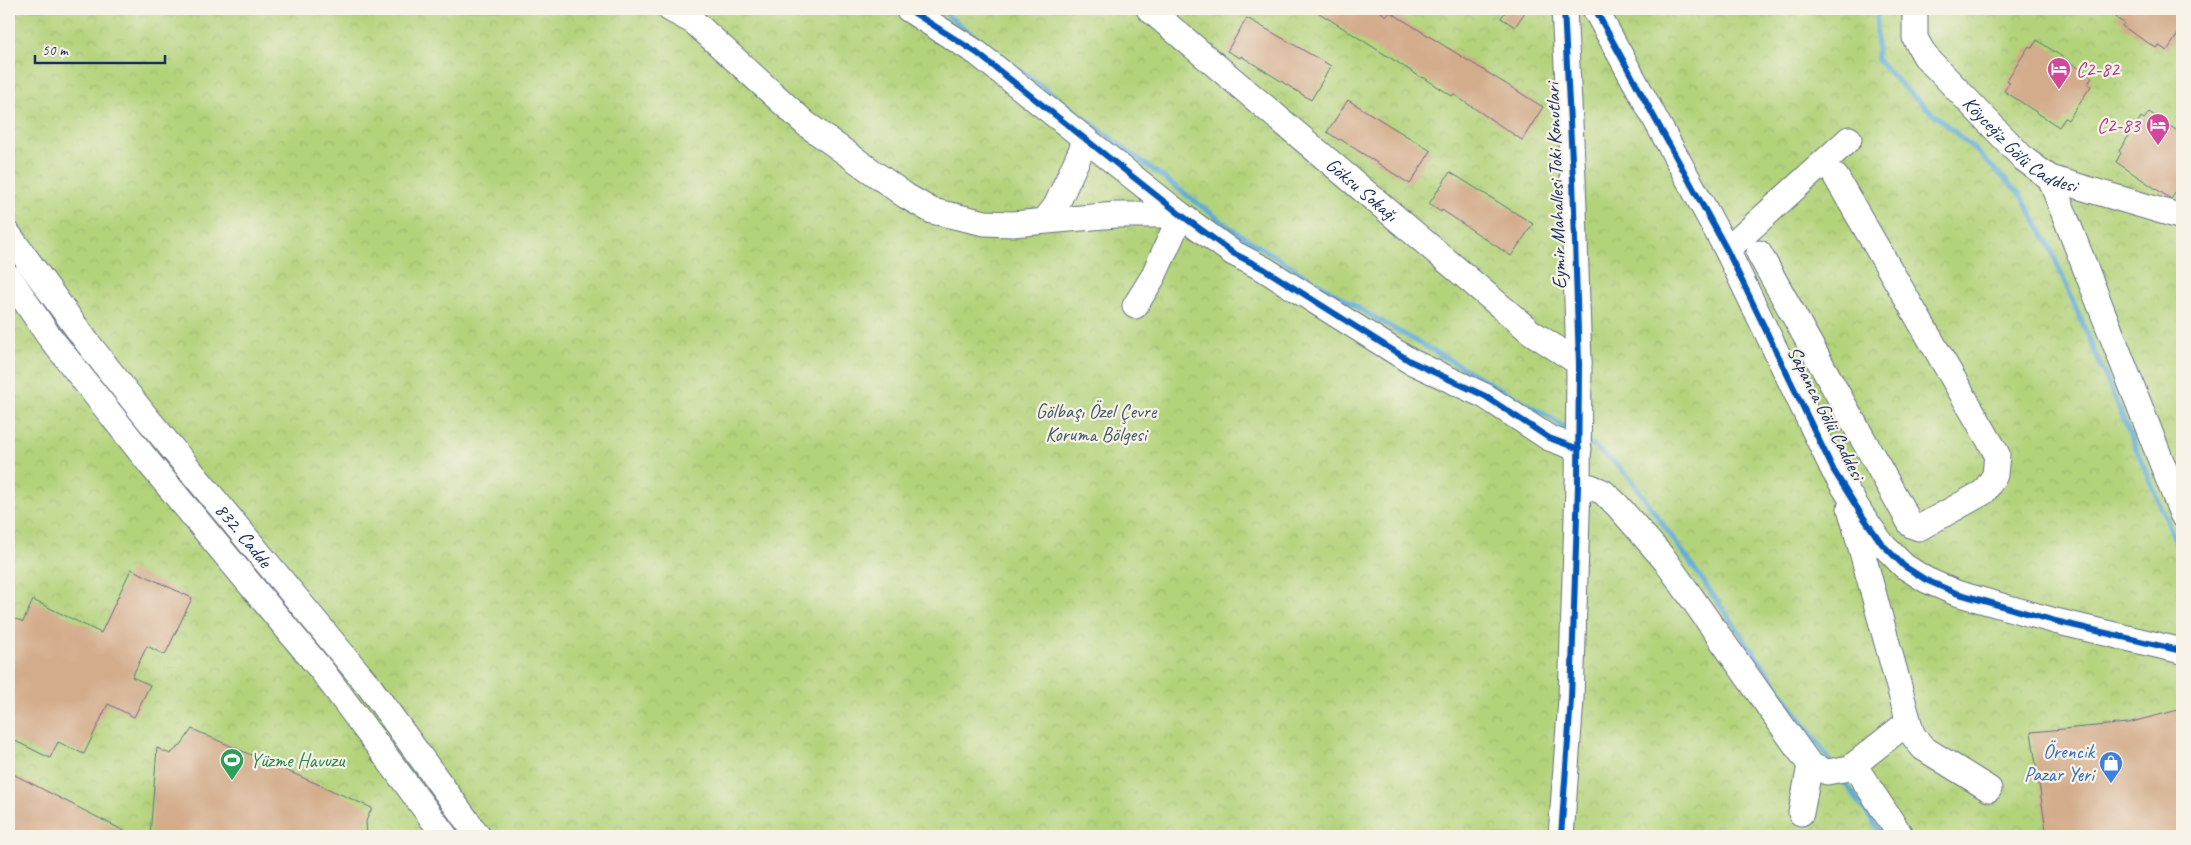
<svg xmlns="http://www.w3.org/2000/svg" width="2191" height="845" font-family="Caveat,sans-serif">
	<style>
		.park { fill: url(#park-crowns); stroke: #67816c }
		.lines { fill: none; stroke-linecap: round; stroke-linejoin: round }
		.stream { stroke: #5eabd7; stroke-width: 5 }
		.building { fill: #d3ac8b }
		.minor-casing { stroke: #636d80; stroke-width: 27 }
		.minor { stroke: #fff; stroke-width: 25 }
		.cycleway-casing { stroke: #f7f3e8; stroke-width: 9 }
		.cycleway { stroke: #0057b8; stroke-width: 6 }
		.labels { text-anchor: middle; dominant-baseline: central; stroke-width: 4.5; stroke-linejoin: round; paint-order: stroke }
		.hotel-label { font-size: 20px; fill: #b23c85; stroke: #f7f3e8; text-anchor: start }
		.street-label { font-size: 20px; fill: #1b2f5e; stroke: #f7f3e8 }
		.park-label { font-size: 20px; fill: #415865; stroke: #f7f3e8 }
		.shop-label { font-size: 20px; fill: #366cbe; stroke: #f7f3e8; text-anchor: end }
		.leisure-label { font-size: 20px; fill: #27864d; stroke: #f7f3e8; text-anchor: start }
	</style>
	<defs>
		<pattern id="park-crowns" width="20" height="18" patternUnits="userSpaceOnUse" patternTransform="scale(1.25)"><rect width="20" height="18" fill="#b3d37a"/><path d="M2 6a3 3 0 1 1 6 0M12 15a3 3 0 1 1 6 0" fill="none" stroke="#99b56c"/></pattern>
	</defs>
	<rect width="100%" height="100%" fill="#f7f3e8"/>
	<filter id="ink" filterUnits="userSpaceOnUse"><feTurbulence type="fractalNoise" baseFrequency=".02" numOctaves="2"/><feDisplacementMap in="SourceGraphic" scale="10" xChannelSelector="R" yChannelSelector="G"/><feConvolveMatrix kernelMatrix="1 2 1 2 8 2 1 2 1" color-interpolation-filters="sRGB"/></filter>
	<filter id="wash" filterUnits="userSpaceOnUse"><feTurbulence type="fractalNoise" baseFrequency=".0096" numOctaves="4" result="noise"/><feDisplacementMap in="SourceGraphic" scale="20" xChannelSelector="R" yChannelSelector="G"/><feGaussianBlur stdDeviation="1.12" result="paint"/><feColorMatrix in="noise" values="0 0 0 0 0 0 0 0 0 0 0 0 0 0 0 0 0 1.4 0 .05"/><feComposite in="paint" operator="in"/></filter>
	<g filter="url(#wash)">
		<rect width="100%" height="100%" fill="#eae0be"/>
		<rect class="park" x="9" y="9" width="2173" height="827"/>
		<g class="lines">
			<g class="stream">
				<path d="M939,9l297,223 127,79 185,105 23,16"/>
				<path d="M1877,9v50l28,30 68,59 47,46 29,51 133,311"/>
				<path d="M1587,442l26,19 18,18 201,284"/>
				<path d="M1841,777l42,59"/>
			</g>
		</g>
		<g id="blocks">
			<g class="building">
				<path d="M1313,9h63l11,7 3,-4 153,95 -21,33 -69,-46 -1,2 -29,-19 -1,1z"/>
				<path d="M1507,9h20l-12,18 -14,-9z"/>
				<path d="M2122,9h60v19l-15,23 -9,-6 -2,3 -34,-22 2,-3 -8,-5z"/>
				<path d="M1247,18l84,48 -20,34 -70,-44 -1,2 -13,-7z"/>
				<path d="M2037,40l55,37 -4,7 3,2 -23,34 -3,-2 -6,9 -55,-36 6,-9 -3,-2 22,-34 3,2z"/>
				<path d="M1348,100l83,51 -21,33 -70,-45 -1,1 -12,-8z"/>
				<path d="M2149,112l33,22v59l-5,-3 -6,9 -55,-37 5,-9 -2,-2 22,-34 3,2z"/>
				<path d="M1450,172l83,52 -22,32 -69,-46 -1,2 -12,-8z"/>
				<path d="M131,569l61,29 -27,57 -18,-9 -15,31 18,8 -16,32 -26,-13 -24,50 -26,-12 -8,16 -41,-20v-103l7,-16 7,3 10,-22 68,33z"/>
				<path d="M2182,709v127h-135l-16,-104 97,-9z"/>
				<path d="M192,729l180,79 -6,13 1,15h-217l7,-88 13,6 11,-9z"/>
				<path d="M9,772l125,64h-125z"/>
			</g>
		</g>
	</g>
	<g filter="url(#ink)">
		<use href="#blocks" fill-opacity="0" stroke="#636d80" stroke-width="1"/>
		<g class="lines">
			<g class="minor-casing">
				<g id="minor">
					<path d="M670,9l24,13 112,102 100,72 26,15 53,12 28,1 103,-9h65l-28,62 -18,29"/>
					<path d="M908,9l69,44 204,162 52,38 31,16 146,92 75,35 64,42 30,11"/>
					<path id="s1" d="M1149,9l382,323 48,31"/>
					<path d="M1595,9l132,241 107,221 27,43 21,30 22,22 22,14 30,13 99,28 127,30"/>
					<path id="s2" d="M1915,9v29l10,18 99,103 26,19 132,39"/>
					<path d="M2050,178l132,336"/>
					<path d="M1045,220l11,-14 30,-66"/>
					<path id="s3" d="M9,235l78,107 60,76 222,268 109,150"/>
					<path d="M1727,250l122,-111"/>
					<path d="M1759,253l152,272 8,3 65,-36 11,-17 2,-21 -161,-277"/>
					<path d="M9,277l39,58 102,129 173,208 122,164"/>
					<path d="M1578,486l13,1 12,5 14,13 48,55 145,205 17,7 23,-4 58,-46"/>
					<path d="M1850,508l62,226 11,14 66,41"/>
					<path d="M1854,765l47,71"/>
					<path d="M1801,813l9,-48"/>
					<path d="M1561,836l10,-137 7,-213 1,-123 -6,-184 -9,-170"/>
				</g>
			</g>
			<use href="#minor" class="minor"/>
			<g class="cycleway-casing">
				<g id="cycleway">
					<path d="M908,9l69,44 204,162 52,38 31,16 146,92 75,35 64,42 30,11"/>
					<path d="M1595,9l132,241 107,221 27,43 21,30 22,22 22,14 30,13 99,28 127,30"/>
					<path d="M1561,836l10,-137 7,-213 1,-123 -6,-184 -9,-170"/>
				</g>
			</g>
			<use href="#cycleway" class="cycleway"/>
		</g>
	</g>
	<defs>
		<g id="hotel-pin" transform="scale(1.25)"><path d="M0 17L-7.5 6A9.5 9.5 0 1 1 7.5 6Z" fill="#d1479c" stroke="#f7f3e8"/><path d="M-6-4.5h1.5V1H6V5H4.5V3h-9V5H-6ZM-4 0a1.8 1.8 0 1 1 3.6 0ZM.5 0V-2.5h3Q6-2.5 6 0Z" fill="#fff"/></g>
		<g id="stadium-pin" transform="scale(1.25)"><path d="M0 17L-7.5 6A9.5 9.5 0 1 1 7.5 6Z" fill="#2e9e5b" stroke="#f7f3e8"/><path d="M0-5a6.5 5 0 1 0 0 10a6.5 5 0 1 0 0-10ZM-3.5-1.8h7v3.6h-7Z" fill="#fff"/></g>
		<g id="shop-pin" transform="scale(1.25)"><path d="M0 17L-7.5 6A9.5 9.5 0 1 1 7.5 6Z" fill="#3f7fe0" stroke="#f7f3e8"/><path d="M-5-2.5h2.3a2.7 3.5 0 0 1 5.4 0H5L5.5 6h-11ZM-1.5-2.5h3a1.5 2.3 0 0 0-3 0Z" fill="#fff"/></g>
	</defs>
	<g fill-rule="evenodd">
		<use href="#hotel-pin" x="2059" y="69"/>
		<use href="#hotel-pin" x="2158" y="125"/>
		<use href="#stadium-pin" x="232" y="760"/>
		<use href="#shop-pin" x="2111" y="763"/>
	</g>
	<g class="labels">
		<g class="hotel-label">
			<text x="2076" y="69">C2-82</text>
			<text x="2140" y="125" text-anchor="end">C2-83</text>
		</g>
		<g class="street-label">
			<text stroke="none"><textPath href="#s2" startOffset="181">Köyceğiz Gölü Caddesi</textPath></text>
			<text transform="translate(1556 186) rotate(-92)">Eymir Mahallesi Toki Konutlari</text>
			<text stroke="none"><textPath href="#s1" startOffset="279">Göksu Sokağı</textPath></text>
			<text transform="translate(1826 413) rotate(63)">Sapanca Gölü Caddesi</text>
			<text stroke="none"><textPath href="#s3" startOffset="381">832. Cadde</textPath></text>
		</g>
		<g class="park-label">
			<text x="1096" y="411">Gölbaşı Özel Çevre<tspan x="1096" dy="23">Koruma Bölgesi</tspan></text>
		</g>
		<g class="shop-label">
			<text x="2094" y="751">Örencik<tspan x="2094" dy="23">Pazar Yeri</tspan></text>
		</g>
		<g class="leisure-label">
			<text x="250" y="760">Yüzme Havuzu</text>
		</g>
	</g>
	<rect width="2191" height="845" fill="none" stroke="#f7f3e8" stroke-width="30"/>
	<path d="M35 55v8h130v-8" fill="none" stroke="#1b2f5e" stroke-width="2.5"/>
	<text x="42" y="55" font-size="15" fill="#1b2f5e" stroke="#f7f3e8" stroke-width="4" paint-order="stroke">50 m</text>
</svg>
